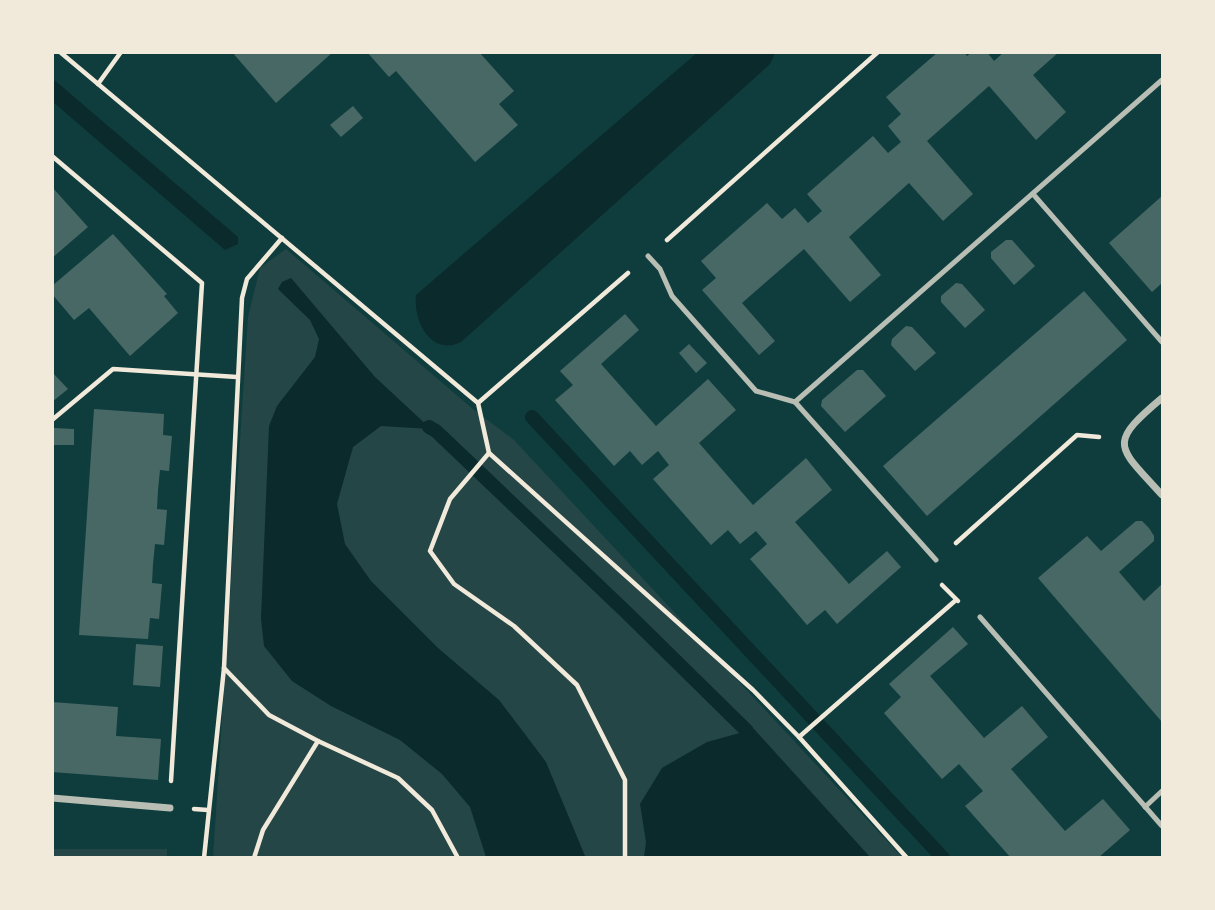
<svg xmlns="http://www.w3.org/2000/svg" width="1215" height="910" font-family="Georgia,serif">
	<style>
		.green { fill: #244646 }
		.water { fill: #0a2a2b }
		.lines { fill: none; stroke-linecap: round; stroke-linejoin: round }
		.stream { stroke: #0a2a2b; stroke-width: 14 }
		.building { fill: #486865 }
		.path { stroke: #f1e9da; stroke-width: 4.5 }
		.service { stroke: #b8beb3; stroke-width: 5 }
		.minor { stroke: #b8beb3; stroke-width: 7 }
	</style>
	<rect width="100%" height="100%" fill="#0f3d3e"/>
	<g class="green">
		<path d="M286,249l188,161 40,30 388,417 -689,1 35,-541 12,-49z"/>
		<path d="M53,849h114v9l-114,-1z"/>
	</g>
	<g class="water">
		<path d="M698,52l77,1 -5,11 -309,278c-31,15 -48,-22 -45,-47z"/>
		<path d="M52,78l186,159v7l-13,6 -172,-148z"/>
		<path d="M291,278l84,99 56,52 -50,-3 -28,21 -16,57 8,40 26,37 67,67 61,52 47,62 39,94 3,1h-102l-16,-50 -28,-33 -42,-34 -69,-34 -39,-25 -28,-35 -3,-27 8,-193 8,-20 38,-49 4,-18 -9,-19 -32,-31 4,-7z"/>
		<path d="M754,729l116,128h-226l2,-15 -6,-38 22,-36 45,-26z"/>
	</g>
	<g class="lines">
		<g class="stream">
			<path d="M532,417l411,441"/>
			<path d="M429,427l7,4 190,181 121,119"/>
		</g>
	</g>
	<g class="building">
		<path d="M232,52h101l-57,51z"/>
		<path d="M367,52h112l35,39 -15,13 19,21 -43,37 -79,-91 -7,6z"/>
		<path d="M938,52h26l3,4 5,-4h15l7,9 10,-9h55l-26,23 33,37 -30,28 -47,-54 -62,55 46,53 -30,27 -34,-38 -60,54 32,38 -31,27 -46,-53 -62,54 33,38 -16,14 -57,-65 14,-12 -15,-17 66,-58 15,16 13,-11 13,15 14,-12 -15,-17 66,-58 15,17 13,-11 -13,-16 13,-12 -15,-17z"/>
		<path d="M353,106l10,12 -22,19 -11,-12z"/>
		<path d="M52,187l36,40 -36,31z"/>
		<path d="M1162,196v87l-10,9 -43,-49z"/>
		<path d="M113,234l54,60 -3,2 14,17 -48,43 -41,-48 -15,12 -22,-26v-8z"/>
		<path d="M1006,240h6l23,26 -21,19 -23,-27v-6z"/>
		<path d="M956,283l6,1 23,26 -20,18 -24,-26v-6z"/>
		<path d="M1084,291l43,49 -200,176 -44,-50z"/>
		<path d="M625,314l14,16 -38,34 55,62 52,-47 28,31 -37,33 54,62 53,-47 26,32 -37,32 54,62 38,-33 14,16 -64,57 -12,-14 -18,15 -28,-33 -29,-33 17,-15 -11,-13 -16,13 -12,-14 -17,15 -58,-66 16,-14 -11,-14 -16,14 -12,-14 -16,15 -59,-66 18,-15 -13,-14z"/>
		<path d="M906,326l6,1 24,26 -21,18 -24,-26 1,-6z"/>
		<path d="M689,344l18,19 -11,10 -17,-20z"/>
		<path d="M857,370h6l23,26 -41,36 -24,-26 1,-6z"/>
		<path d="M52,372l16,17 -16,13z"/>
		<path d="M94,409l70,5 -1,21 9,1 -3,35 -9,-1 -2,20 -1,19 10,1 -3,35 -9,-1 -2,20 -1,19 10,1 -3,35 -9,-1 -2,21 -69,-4z"/>
		<path d="M54,428l20,1v16h-20z"/>
		<path d="M1136,521h6l7,7 5,8v5l-35,31 25,29 18,-17v138l-124,-144 49,-42 14,15z"/>
		<path d="M953,627l15,17 -38,32 54,62 38,-32 26,31 -37,32 54,62 38,-32 27,31 -32,28h-87l-46,-52 18,-15 -24,-27 -17,15 -58,-66 17,-16 -12,-13z"/>
		<path d="M136,644l27,2 -3,41 -27,-2z"/>
		<path d="M52,702l66,5 -2,29 45,3 -3,41 -106,-8z"/>
	</g>
	<g class="lines">
		<g class="path">
			<path d="M60,52l418,351 11,50 264,237 46,47 108,121"/>
			<path d="M98,84l23,-32"/>
			<path d="M52,156l150,127 -31,498"/>
			<path d="M667,240l211,-188"/>
			<path d="M478,403l150,-130"/>
			<path d="M52,420l61,-51 124,8"/>
			<path d="M489,453l-39,46 -20,52 24,33 60,42 63,59 48,95v78"/>
			<path d="M956,543l121,-108 22,2"/>
			<path d="M942,585l16,16"/>
			<path d="M224,668l45,47 49,26 -55,89 -9,28"/>
			<path d="M799,737l157,-137"/>
			<path d="M318,741l80,37 34,32 26,48"/>
			<path d="M194,809l14,1"/>
			<path d="M204,858l20,-190 18,-370 5,-19 35,-41"/>
		</g>
		<g class="service">
			<path d="M1033,194l129,148"/>
			<path d="M648,256l12,13 12,27 84,95 39,11 367,-322"/>
			<path d="M795,402l141,158"/>
			<path d="M980,617l182,209"/>
			<path d="M1145,807l17,-16"/>
		</g>
		<g class="minor">
			<path d="M1162,398c-56,47 -44,48 0,97"/>
			<path d="M52,798l118,10"/>
		</g>
	</g>
	<rect width="1215" height="910" fill="none" stroke="#f1e9da" stroke-width="108"/>
</svg>
